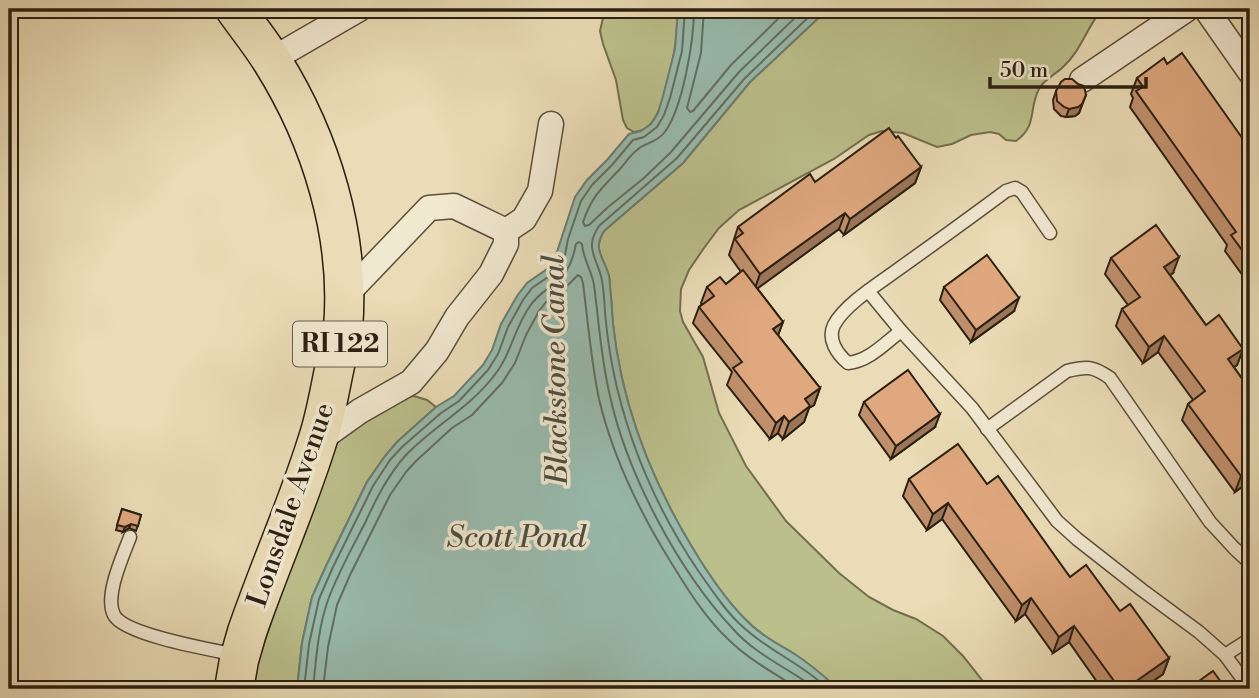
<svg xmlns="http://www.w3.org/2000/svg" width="1259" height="698" font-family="'Libre Bodoni',serif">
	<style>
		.green { fill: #bbbf8b; stroke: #736f4e; stroke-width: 2 }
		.water { fill: #98bcae; stroke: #6c7d70; stroke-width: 2 }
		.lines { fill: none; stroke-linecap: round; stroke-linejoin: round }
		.shore { stroke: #626e60; stroke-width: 2 }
		.service-casing { stroke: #5b4e3b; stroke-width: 15 }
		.minor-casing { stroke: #5b4e3b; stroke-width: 27 }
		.primary-casing { stroke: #2b1f12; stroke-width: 41 }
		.service { stroke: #f1e8d0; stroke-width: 12 }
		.minor { stroke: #f1e8d0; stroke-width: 24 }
		.primary { stroke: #eadcb6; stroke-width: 38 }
		.wall { fill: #c0906d; stroke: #2b1f12; stroke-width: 2 }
		.shaded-wall { fill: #9c7659; stroke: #2b1f12; stroke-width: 2 }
		.building { fill: #dfa87f; stroke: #2b1f12; stroke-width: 2 }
		.labels { text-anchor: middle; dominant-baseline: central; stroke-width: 7; stroke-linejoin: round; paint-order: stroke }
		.shield { fill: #f1e8d0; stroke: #665b4b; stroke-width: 2 }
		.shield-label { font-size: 26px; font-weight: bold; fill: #2b1f12 }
		.street-label { font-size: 28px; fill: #2b1f12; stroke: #f1e8d0 }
		.water-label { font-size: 30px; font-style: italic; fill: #4c4e41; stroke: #f1e8d0 }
	</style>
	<rect width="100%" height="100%" fill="#eadcb6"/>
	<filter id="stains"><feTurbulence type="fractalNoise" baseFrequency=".00286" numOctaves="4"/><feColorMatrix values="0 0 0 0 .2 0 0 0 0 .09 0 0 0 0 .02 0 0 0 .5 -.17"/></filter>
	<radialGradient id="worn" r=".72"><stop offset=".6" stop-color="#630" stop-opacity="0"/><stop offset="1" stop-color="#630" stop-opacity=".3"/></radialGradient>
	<g class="green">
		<path d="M605,9h73c0,27 -9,91 -26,113 -4,6 -11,9 -18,10l-7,-4 -4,-8 -7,-40 -13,-36 -3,-13z"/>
		<path d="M828,9h274c-15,18 -21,42 -39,58 -7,7 -20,13 -24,22 -11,21 -1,36 -23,52l-10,-1 -7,-6 -9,-2 -19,3 -19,9 -15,3 -34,-14 -21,-2 -13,4 -35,24 -95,51 -20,18 -15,20 -15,22 -8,19 -1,22 3,11 20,35 16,56 27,53 40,55 53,52 30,24 24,13 23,9 27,17 20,20 26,33h-151c-14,-13 -29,-25 -45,-36 -17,-10 -34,-19 -48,-34 -21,-21 -38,-47 -53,-72 -46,-76 -77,-160 -81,-250 -1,-7 -1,-14 -2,-21 -5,-18 -17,-26 -5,-45l79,-68 67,-81z"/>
		<path d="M414,396l13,4 9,7 -39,35 -12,14 -18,26 -40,82 -15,33 -10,46 -5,46h-47l4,-16 20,-59 60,-176 56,-41z"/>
	</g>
	<path class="water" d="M678,9h150l-78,73 -67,81 -79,68c-12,19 0,26 5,45 1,6 1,14 2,21 4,90 35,174 81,250 15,25 32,51 53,72 14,15 31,24 48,34 16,10 31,23 45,36h-541l5,-46 10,-46 15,-33 40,-82 18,-26 12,-14 39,-35 18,-11 29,-31 9,-15 9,-26 16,-28 10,-13 20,-14 7,-8 21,-64 12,-17 20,-20 22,-26 12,-3 10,-7 7,-11 5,-17 12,-47z"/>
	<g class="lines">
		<g class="shore">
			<path d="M694,9c0,30 -11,100 -30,124 -8,10 -20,10 -27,17 -7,5 -12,14 -18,20 -18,19 -27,26 -36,52l2,4 4,-1 18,-17 37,-30 27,-26 68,-80 65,-63"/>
			<path d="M704,9l-3,44 -14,55 3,4 3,-1 38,-46 57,-56"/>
			<path d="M817,9l-72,69 -68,80 -78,68c-14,21 -4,29 2,50 2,7 2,14 3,21 5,99 40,194 95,275 13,18 26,39 43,54 26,25 61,38 86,63"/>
			<path d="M304,689l5,-45 10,-45 14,-32 40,-81 17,-26 12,-13 39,-34 18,-12 29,-31 10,-16 10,-27 15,-27 9,-12 19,-13 9,-11 5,-9 3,-16 13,-38 11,-16 20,-20 21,-25 11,-3 13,-10 7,-12 6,-17 12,-47 3,-42"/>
			<path d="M313,689c3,-29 5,-61 15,-89 10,-27 24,-52 37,-77 11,-24 23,-48 41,-68 28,-29 62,-46 87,-78 18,-21 21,-49 37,-71 7,-11 17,-16 27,-25 12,-10 16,-22 19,-37l3,-2 3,2c1,15 10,27 12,41 5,37 7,74 16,111 17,78 69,176 124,234 22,25 56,39 82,59"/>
			<path d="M323,689l5,-42 9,-42 13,-30 40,-80 16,-23 10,-11 36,-33 20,-13 30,-32 13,-20 11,-28 13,-24 7,-9 18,-13 14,-14 3,2 2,6c5,39 8,78 16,116 14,59 41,114 73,165 16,26 34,55 57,76 20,20 46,33 69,49"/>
		</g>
		<g class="service-casing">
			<g id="service">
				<path d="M868,291l33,40 71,77 85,113 20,18 65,51 57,42 26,23 25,34"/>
				<path d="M901,331c-16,12 -32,30 -53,32 -11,-9 -21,-24 -14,-38 11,-21 47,-43 66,-57 35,-25 71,-51 106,-77l9,-3 7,4 28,41"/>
				<path d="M987,429l80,-58c20,-5 26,-5 43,7l100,144 24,26 16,15"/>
				<path d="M130,537c-7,19 -26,59 -16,78 10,20 99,35 123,40"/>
				<path d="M1225,655l25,-16"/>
			</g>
		</g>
		<g class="minor-casing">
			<g id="minor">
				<path d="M1206,9l44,63"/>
				<path d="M271,60l88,-51"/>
				<path d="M1082,80l105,-71"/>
				<path d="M506,231l18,-12 16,-28 11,-67"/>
				<path d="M318,441l42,-30 51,-29 26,-31 20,-34 34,-43 15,-30v-13l-52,-25 -25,2 -85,89"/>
			</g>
		</g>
		<g class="primary-casing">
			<path id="primary" d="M234,689l5,-29 8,-28c22,-64 50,-126 70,-190 8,-23 12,-48 17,-72 3,-14 7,-28 9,-42 8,-92 -22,-189 -71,-267 -11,-18 -25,-35 -37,-52"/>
		</g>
		<use href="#service" class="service"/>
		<use href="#minor" class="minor"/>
		<use href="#primary" class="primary"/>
	</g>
	<g class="wall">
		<path d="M1167,64l83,85v128l-4,3 -21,-29 2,-6 -97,-138 3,-9 -2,-4 6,-16z"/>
		<path d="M1056,91l30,4 -7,18 -4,3 -9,1 -5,-1 -7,-7 -1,-9z"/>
		<path d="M896,138l25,29 -6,16 -71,52 -5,-6 -82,59 26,34 -5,13 42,53 -6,17 -5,3 -5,14 -21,17 -5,-6 -8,6 -43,-54 5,-13 -39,-49 6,-16 3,-3 -1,-1 6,-16 19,-3 15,-12 -12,-17 9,-28 77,-45z"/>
		<path d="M1111,258l62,15 -3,2 36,50 37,24 -6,16 -3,2 16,23v92v-1l-15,11 -53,-72 6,-16 5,-4 -35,-48 -15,11 -27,-37 6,-17 6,-4 -23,-31z"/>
		<path d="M944,287l70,24 -43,31 -31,-42z"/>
		<path d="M864,402l71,25 -44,32 -32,-44z"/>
		<path d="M909,479l78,5 83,93 50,34 49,47 -6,16 -21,15h-40l-33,-47 -16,11 -28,-39 -9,7 -74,-102 -15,11 -24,-34z"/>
		<path d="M122,509l19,6 -5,16 -7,-3 -6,4 -7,-2z"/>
	</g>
	<g class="shaded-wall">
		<path d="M1082,104l-3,9 -4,3 -9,1 3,-8z"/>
		<path d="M921,167l-6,16 -71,52 6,-16z"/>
		<path d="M845,213l-6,16 -85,62 6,-17z"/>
		<path d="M1179,257l-6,16 -15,10 6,-16z"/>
		<path d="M1250,269v8l-4,3z"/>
		<path d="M1019,298l-5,13 -43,31 5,-12z"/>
		<path d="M783,322l-6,16 -4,-9z"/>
		<path d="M1164,336l-6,16 -15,11 6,-16z"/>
		<path d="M1243,349l-6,16 -15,10 6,-16z"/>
		<path d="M820,388l-6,17 -5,3 -5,14 -21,17 6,-17 16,-23z"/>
		<path d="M940,414l-5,13 -44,32 5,-13z"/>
		<path d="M784,416l-6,17 -8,6 6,-16z"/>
		<path d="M1250,468v13l-15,11 6,-16z"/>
		<path d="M948,503l-6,16 -15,11 6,-16z"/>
		<path d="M131,524l-2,4 -6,4 2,-5z"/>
		<path d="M1031,598l-6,16 -9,7 6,-16z"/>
		<path d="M1074,626l-5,16 -16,11 6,-16z"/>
		<path d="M1169,658l-6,16 -21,15h-17z"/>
	</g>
	<g class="building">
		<path d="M1182,53l68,96v112l-19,-26 5,-3 -100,-141 7,-4 -6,-9 27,-20 3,6z"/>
		<path d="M1065,79h7l6,5 6,2 2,9 -4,9 -4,3 -9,2 -5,-2 -7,-6 -1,-10 5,-9z"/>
		<path d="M889,128l7,10 2,-2 23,31 -71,52 -5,-6 -85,61 -25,-35 8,-6 -5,-6 72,-53 5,8z"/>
		<path d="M1156,225l23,32 -15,10 42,58 13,-10 24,34 -15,10 22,31v78l-9,8 -53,-72 17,-13 -41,-55 -15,11 -27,-38 18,-12 -29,-39z"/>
		<path d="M987,255l32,43 -43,32 -32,-43z"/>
		<path d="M743,270l40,52 -10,7 47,59 -15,11 5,7 -21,16 -5,-6 -8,7 -43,-55 9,-6 -43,-55 15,-11 -7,-9 13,-10 6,7z"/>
		<path d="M908,370l32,44 -44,32 -32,-44z"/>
		<path d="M958,444l29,40 11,-8 72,101 16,-12 34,46 10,-7 39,54 -44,31h-5l-46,-63 -15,11 -28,-39 -9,7 -74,-102 -15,11 -24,-35z"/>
		<path d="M122,509l19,6 -3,11 -7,-2 -6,3 -8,-2z"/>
		<path d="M1213,671l13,18h-38z"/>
		<path d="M122,683l18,6h-20z"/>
	</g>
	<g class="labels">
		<rect class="shield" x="293" y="321.5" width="94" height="45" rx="5"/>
		<g class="shield-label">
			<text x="340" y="344">RI 122</text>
		</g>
		<g class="street-label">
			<text transform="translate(291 505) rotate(-71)">Lonsdale Avenue</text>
		</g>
		<g class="water-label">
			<text transform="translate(556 370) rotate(-91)">Blackstone Canal</text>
			<text x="516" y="538">Scott Pond</text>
		</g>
	</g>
	<rect width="1259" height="698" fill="none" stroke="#eadcb6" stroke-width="35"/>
	<rect x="10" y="10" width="1238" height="677" fill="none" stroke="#2b1f12" stroke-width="3.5"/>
	<rect x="18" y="18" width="1224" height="663" fill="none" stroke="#2b1f12" stroke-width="2"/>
	<path d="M990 77v10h156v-10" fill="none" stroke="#2b1f12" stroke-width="3.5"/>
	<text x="1000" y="77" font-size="21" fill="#2b1f12" stroke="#f1e8d0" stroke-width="5" paint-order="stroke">50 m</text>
	<rect width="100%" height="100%" filter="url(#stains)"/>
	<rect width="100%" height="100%" fill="url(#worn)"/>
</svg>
